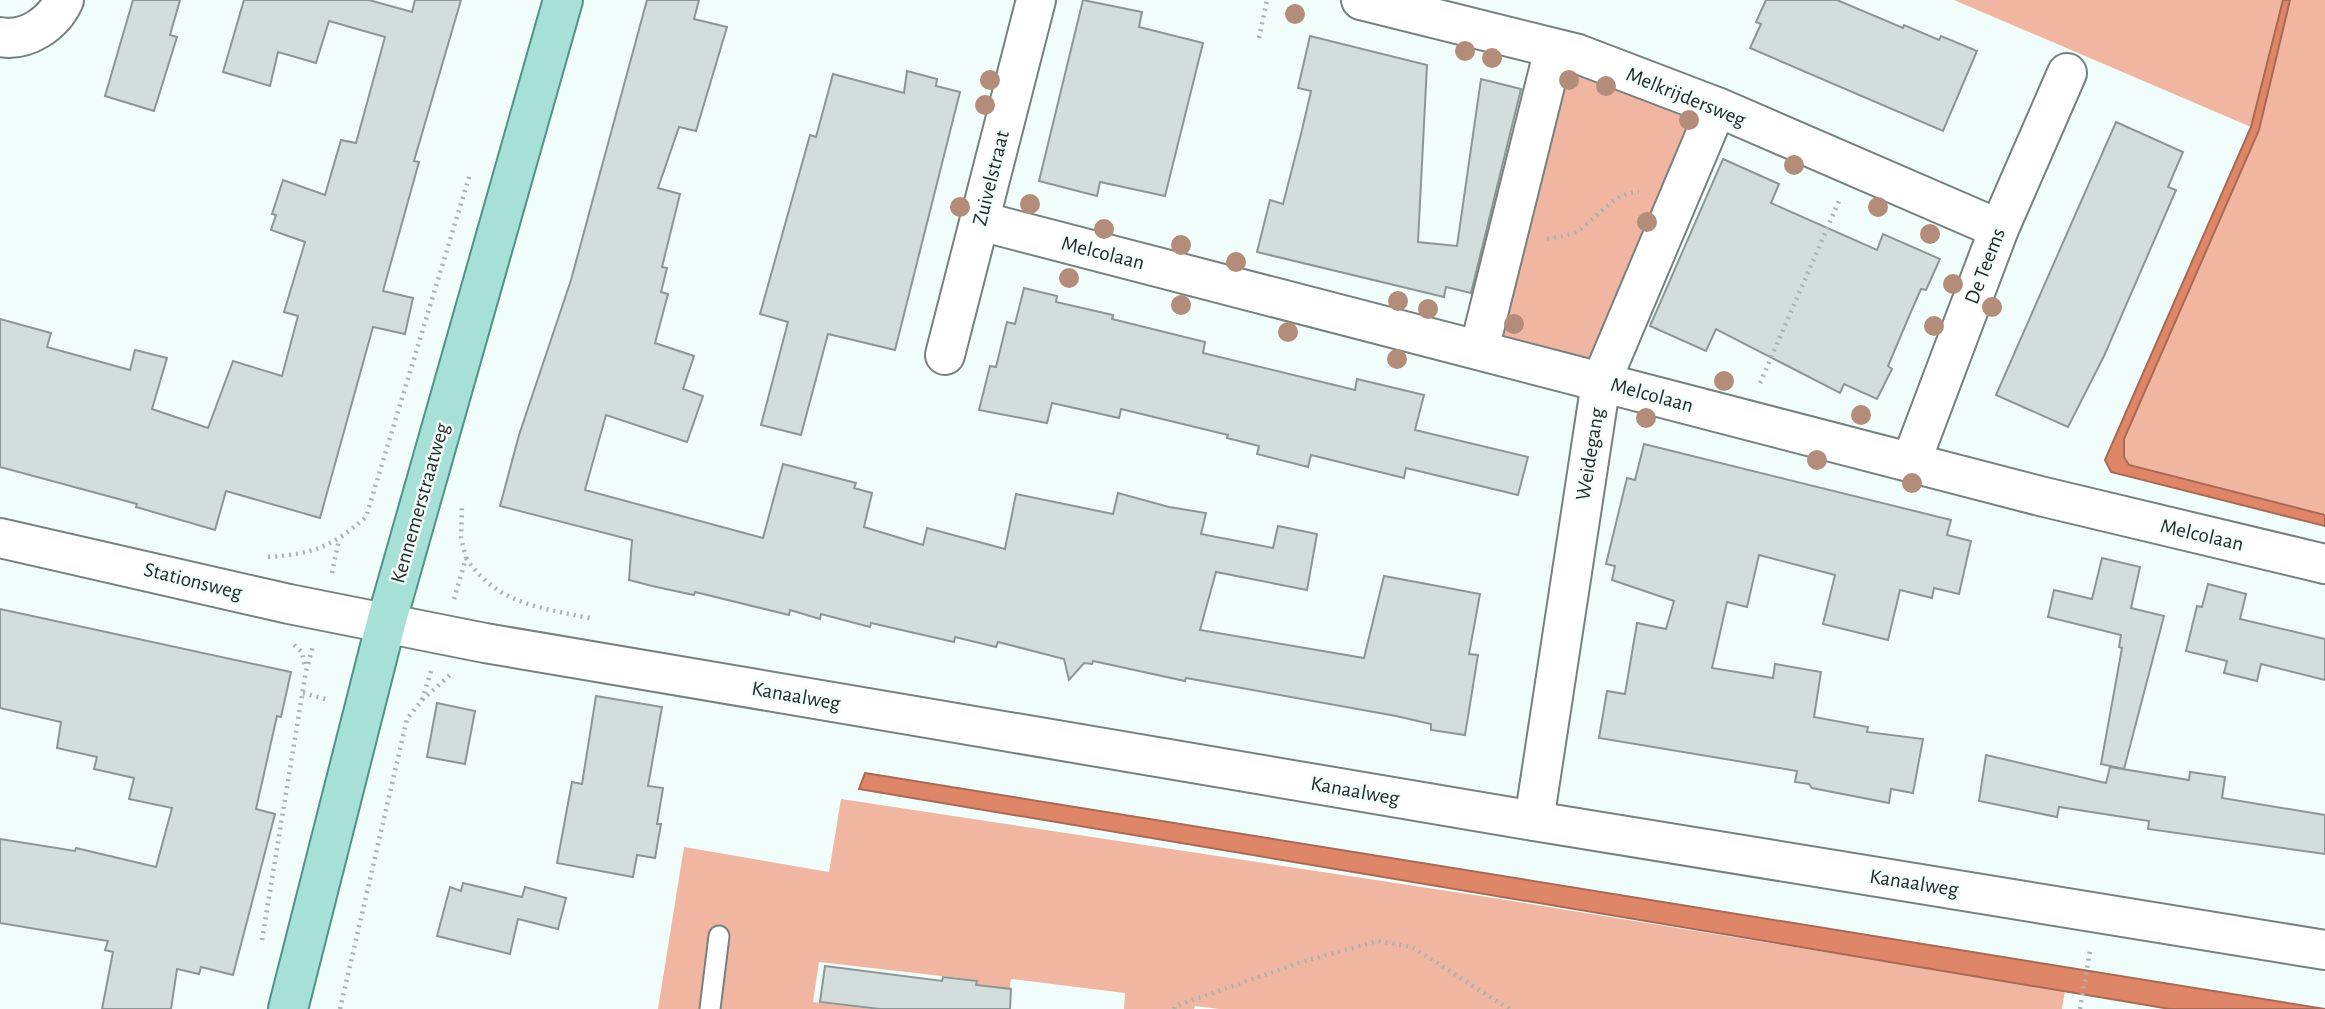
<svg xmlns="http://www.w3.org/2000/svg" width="2325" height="1009" font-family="'Alegreya Sans',sans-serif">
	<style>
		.green { fill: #f1b6a2 }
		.water { fill: #e08668; stroke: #a86a55; stroke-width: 2 }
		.building { fill: #d3dedc; stroke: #8c9795; stroke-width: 2 }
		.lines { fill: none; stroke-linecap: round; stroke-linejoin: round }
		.lane-casing { stroke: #77817f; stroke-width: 23 }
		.street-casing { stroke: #77817f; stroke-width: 42 }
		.secondary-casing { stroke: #77817f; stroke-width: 42 }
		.primary-casing { stroke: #529288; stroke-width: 42 }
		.path { stroke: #a9b3b0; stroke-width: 4.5; stroke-dasharray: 2 5; stroke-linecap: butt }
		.lane { stroke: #fff; stroke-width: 19 }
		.street { stroke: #fff; stroke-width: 38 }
		.secondary { stroke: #fff; stroke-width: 38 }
		.primary { stroke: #a6e0d6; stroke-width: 38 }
		.tree { fill: #b38d7a }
		.labels { text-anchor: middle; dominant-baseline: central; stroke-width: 5; stroke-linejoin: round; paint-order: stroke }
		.street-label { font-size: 21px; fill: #252928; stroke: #f1fdfa }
	</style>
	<rect width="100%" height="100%" fill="#f1fdfa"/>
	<g class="green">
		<path d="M1954,0h329l-32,127z"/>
		<path d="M2290,0h35v515l-196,-50 -5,-8v-18l135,-309z"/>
		<path d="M1554,63l148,48 -101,253 -114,-27z"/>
		<path d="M841,799l640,97 584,95 -3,18h-843l-24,-3 -1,3h-70l1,-16 -114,-14 -4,30h-51l3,-31 -140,-16 -6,40 59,7h-214l26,-162 145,25z"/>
	</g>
	<g class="water">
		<path d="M2283,0h7l-31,130 -135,309v18l5,8 196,50v11l-214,-54 -6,-12 146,-333z"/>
		<path d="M865,773l1460,236h-155l-1311,-220z"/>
	</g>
	<g class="building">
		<path d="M133,0h47l-10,35 7,2 -23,74 -49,-15z"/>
		<path d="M244,0h125l43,12 3,-12h46l-47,161 5,1 -36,129 30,7 -8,36 -32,-7 -53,191 -94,-27 -11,39 -79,-23 1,-3 -137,-37v-148l51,14 -4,14 83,23 5,-20 32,8 -15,51 56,19 25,-67 49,15 16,-60 -14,-4 21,-70 -34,-12 5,-15 -4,-1 11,-34 42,15 16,-55 15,3 29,-106 -56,-16 -13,42 -38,-11 -8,34 -47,-14z"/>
		<path d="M647,0h52l-5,19 33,8 -31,104 -17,-4 -21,61 22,6 -18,73 5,1 -6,24 7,2 -13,49 39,13 -11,33 20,7 -16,46 -81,-27 -21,75 178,48 20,-74 73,19 -2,5 18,5 -8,34 59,18 4,-17 78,21 11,-55 97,20 5,-21 51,14 37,6 -5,21 72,14 5,-22 39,8 -10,56 -91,-18 -16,58 164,28 20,-82 96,18 -11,60 9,1 -13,80 -34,-5v-6l-35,-8 -210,-38 -1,3 -92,-20 -1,3 -8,-1 -15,17 -5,-21 -66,-17 -2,5 -41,-10 -1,5 -83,-19 -1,4 -49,-13 -1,5 -30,-9 -1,5 -94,-23 -1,3 -42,-9 -23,-6 3,-40 -132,-34 19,-71 52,-155z"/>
		<path d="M1083,0l59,12 -3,15 64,16 -38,153 -65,-14 -3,14 -58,-15z"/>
		<path d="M1766,0h71l66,28 1,-3 35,15 2,-4 36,15 -34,80 -193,-83 11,-24 -5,-2z"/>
		<path d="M1310,36l117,29 -9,177 39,4 24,-167 40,10 -50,204 -25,-6 -2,10 -187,-45 13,-52 13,4 19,-74 9,-39 -13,-3z"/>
		<path d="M907,71l30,8 -1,7 24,6 -65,258 -67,-16 -27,101 -40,-10 27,-103 -28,-8 50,-179 6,2 17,-63 71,19z"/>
		<path d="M2116,122l67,30 -15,35 8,3 -72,166 -36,71 -72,-32z"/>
		<path d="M1723,159l56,25 -8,19 106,47 6,-16 57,25 -14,31 -5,-1 -11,25 -22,52 4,3 -15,30 -33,-15 -4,9 -124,-64 -10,22 -56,-25z"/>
		<path d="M1024,288l33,8 -1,6 57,13 -1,4 93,23 -2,11 152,37 2,-11 67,16 -9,35 113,27 -10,38 -112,-27 -2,10 -93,-23 -3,12 -51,-13 2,-8 -32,-8 1,-3 -107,-26 -2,9 -67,-15 -5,20 -68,-13 11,-44 6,1 11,-45 8,2z"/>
		<path d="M1644,444l307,76 -4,15 24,6 -12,53 -25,-6 -2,10 -32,-8 -12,50 -65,-16 12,-49 -76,-20 -12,52 -20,-5 -15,66 61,10 2,-14 46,8 -7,45 54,10 -1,5 56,7 -10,54 -22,-4 -2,14 -77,-15 -3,-4 -14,-2 2,-11 -198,-33 8,-47 18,3 12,-71 29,6 8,-28 -62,-21 3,-14 -9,-2 21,-86 8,2z"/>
		<path d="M2102,558l38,9 -9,41 33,8 -40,153 -23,-5 21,-116 -3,-1 2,-12 -73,-18 6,-27 38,9z"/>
		<path d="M2208,584l38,10 -6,25 85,20v41l-64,-16 -4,17 -33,-8 3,-12 -41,-10 11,-45 5,1z"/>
		<path d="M0,609l291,63 -10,45 -4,-1 -21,93 19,5 -42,161 -32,-8 -2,7 -22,-5 -6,40h-69l11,-57 -8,-2 3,-9 -108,-18v-84l75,12 1,-3 80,19 16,-59 -43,-9 5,-21 -40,-9 3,-12 -40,-9 4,-26 -61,-14z"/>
		<path d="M596,696l66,11 -14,79 15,2 -6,36h4l-6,34 -18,-3 -4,22 -76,-14 15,-81 10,2z"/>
		<path d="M437,703l38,8 -10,53 -38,-7z"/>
		<path d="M1986,755l120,28 4,-16 79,13 1,-8 35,5 -3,21 103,17v39l-177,-25 1,-8 -90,-14 -2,10 -78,-16z"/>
		<path d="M463,883l59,14 3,-10 41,11 -8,31 -40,-10 -8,35 -73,-18 13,-49 11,4z"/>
		<path d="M825,966l117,15 1,-4 34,4 -1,4 35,4 -1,20h-130l-60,-7z"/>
	</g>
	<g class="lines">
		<g class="lane-casing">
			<path id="lane" d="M710,1009l9,-73"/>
		</g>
		<g class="street-casing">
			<g id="street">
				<path d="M1361,0l217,54 139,53 282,122"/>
				<path d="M0,37c26,5 53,-13 64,-37"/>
				<path d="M980,221l1060,275 285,68"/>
				<path d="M1479,350l75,-301"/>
				<path d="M945,355l91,-355"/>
				<path d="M1911,462l88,-233 68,-156"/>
				<path d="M1534,821l67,-439 116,-275"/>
			</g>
		</g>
		<g class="secondary-casing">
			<path id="secondary" d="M0,538l289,66 196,39 1049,178 791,129"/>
		</g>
		<g class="primary-casing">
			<path id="primary" d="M288,1009l98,-386 177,-623"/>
		</g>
		<g class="path">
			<path d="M1259,38l8,-38"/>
			<path d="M1547,239c11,-2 22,-3 32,-9 20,-13 33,-37 60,-38"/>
			<path d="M1760,383l79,-182"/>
			<path d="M268,557c45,-3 64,-10 98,-40l104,-343"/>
			<path d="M466,558c31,47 77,50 128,61"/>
			<path d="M332,573l7,-33"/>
			<path d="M454,599l12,-41 -5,-20 1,-33"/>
			<path d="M294,645l8,7 3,16"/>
			<path d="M303,693l26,7"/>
			<path d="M422,700l28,-25"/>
			<path d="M262,940l44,-269 7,-25"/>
			<path d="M340,1009l67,-290 15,-19 9,-29"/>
			<path d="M1174,1009l1,-3 130,-45 73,-20 34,6 97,62"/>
			<path d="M2080,1009l10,-58"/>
		</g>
		<use href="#lane" class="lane"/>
		<use href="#street" class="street"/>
		<use href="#secondary" class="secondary"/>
		<use href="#primary" class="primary"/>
	</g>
	<g class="tree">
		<circle cx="1295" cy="14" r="10"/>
		<circle cx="1465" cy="51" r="10"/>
		<circle cx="1492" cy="58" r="10"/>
		<circle cx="990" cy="80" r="10"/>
		<circle cx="1569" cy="80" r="10"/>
		<circle cx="1606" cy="86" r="10"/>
		<circle cx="985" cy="105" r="10"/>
		<circle cx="1689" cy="120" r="10"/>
		<circle cx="1794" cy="165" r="10"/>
		<circle cx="1030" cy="204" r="10"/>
		<circle cx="960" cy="207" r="10"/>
		<circle cx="1878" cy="207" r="10"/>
		<circle cx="1647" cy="222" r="10"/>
		<circle cx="1104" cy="229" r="10"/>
		<circle cx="1930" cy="234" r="10"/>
		<circle cx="1181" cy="245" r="10"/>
		<circle cx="1236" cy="262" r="10"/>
		<circle cx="1069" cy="278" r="10"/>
		<circle cx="1953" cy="284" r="10"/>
		<circle cx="1398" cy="301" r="10"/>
		<circle cx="1181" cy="305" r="10"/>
		<circle cx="1992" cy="307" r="10"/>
		<circle cx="1428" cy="309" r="10"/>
		<circle cx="1514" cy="324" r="10"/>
		<circle cx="1934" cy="326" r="10"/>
		<circle cx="1288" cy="332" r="10"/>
		<circle cx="1397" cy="359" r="10"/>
		<circle cx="1724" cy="381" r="10"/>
		<circle cx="1861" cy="415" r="10"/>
		<circle cx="1646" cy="418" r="10"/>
		<circle cx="1817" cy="460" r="10"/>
		<circle cx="1912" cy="483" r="10"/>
	</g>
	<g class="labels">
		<g class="street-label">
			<text transform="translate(1686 97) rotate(22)">Melkrijdersweg</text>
			<text transform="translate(991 178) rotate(-76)">Zuivelstraat</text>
			<text transform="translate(1103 253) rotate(14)">Melcolaan</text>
			<text transform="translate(1985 266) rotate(-69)">De Teems</text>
			<text transform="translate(1652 395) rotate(15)">Melcolaan</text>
			<text transform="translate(1590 454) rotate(-81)">Weidegang</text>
			<text transform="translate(420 503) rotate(-74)">Kennemerstraatweg</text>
			<text transform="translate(2202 535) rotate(13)">Melcolaan</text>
			<text transform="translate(193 581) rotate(14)">Stationsweg</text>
			<text transform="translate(796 696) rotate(10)">Kanaalweg</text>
			<text transform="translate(1355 791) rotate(10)">Kanaalweg</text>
			<text transform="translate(1914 883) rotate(9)">Kanaalweg</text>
		</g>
	</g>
</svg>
